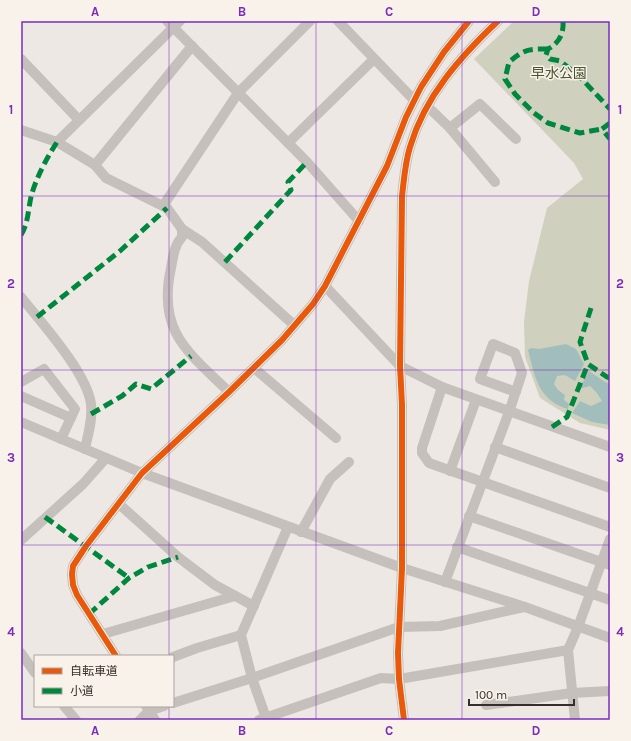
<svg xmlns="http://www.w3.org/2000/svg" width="631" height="741" font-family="Karla,'Noto Sans JP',sans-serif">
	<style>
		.green { fill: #cfd1be }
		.water { fill: #a1bebc }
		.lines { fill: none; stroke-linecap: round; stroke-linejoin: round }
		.minor { stroke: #c6c0bc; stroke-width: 10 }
		.quiet { stroke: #00873e; stroke-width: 5; stroke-dasharray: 10 5; stroke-linecap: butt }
		.cycleway-casing { stroke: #f9f2eb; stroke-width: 8 }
		.cycleway { stroke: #e8590c; stroke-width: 6 }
		.grid { fill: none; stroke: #7b2cbf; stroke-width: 1; stroke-opacity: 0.55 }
		.labels { text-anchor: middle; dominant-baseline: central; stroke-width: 3; stroke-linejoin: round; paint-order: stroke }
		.park-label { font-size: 14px; fill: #48532f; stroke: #f9f2eb }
		.neatline { fill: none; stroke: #7b2cbf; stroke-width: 1.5 }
		.grid-label { font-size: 13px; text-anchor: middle; font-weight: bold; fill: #7b2cbf }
	</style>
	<rect width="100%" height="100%" fill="#ede8e3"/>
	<path class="green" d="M514,21h96v409l-30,-7 -40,-25 -15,-41 -1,-35 5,-41 18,-73 36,-29 -9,-16 -100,-104z"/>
	<g class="water">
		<path d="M566,344l10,5 8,15 -9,17 -10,-6 -8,1 -3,8 4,6 7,5 -1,5 5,4 -1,5c-30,-9 -33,-32 -40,-59l3,-2 8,1z"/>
		<path d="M589,371l16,11 5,2v41l-18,-3 -20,-9 8,-12 11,5 11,-5 -5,-8 -7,-7 -11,3z"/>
	</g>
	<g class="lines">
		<g class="minor">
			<path d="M167,21l140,141 52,59"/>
			<path d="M338,21l76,79"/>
			<path d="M21,59l58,61"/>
			<path d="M427,106l23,22 45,54"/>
			<path d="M450,128l30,-24 36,35"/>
			<path d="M21,130l36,12 38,23 11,13 61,30 15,21v8c-8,8 -9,21 -11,31 -14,64 17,84 58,124"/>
			<path d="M57,142l123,-121"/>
			<path d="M288,143l86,-84"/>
			<path d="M95,165l97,-119"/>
			<path d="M163,206l75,-113 72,-72"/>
			<path d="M182,229l20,13 92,83"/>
			<path d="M325,286l75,80 42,21 168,60"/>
			<path d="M21,297c20,25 66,76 70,107 2,15 -3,30 -6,45"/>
			<path d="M254,368l82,70"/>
			<path d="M21,382l23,-13 31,40 -14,30"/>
			<path d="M442,387l-20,61v5l7,10 181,64"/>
			<path d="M21,396l50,22"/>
			<path d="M21,422l121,51 260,95 123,39 85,31"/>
			<path d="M495,447l115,41"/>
			<path d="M450,471l26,-71"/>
			<path d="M119,504l59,53 37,28 39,21"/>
			<path d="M469,516l141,49"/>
			<path d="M301,532l29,-53 19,-17"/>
			<path d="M21,540l62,-56 23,-26"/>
			<path d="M457,547l153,53"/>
			<path d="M445,582l64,-170 13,-39 -7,-20 -22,-9 -13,35 36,13"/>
			<path d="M103,634l132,-38"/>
			<path d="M21,653l14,20"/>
			<path d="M116,656l-39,-61 -4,-10 -1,-11 1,-8 13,-20 56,-73 87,-81 53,-52 31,-36 12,-18 62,-120 19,-49 15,-30 23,-35 25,-31"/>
			<path d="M173,657l24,-9 44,-13"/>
			<path d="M173,703l79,-25 147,-51 41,-1 84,-19"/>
			<path d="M486,705l86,-12 38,-2"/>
			<path d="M64,706l12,14"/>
			<path d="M146,706l9,14"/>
			<path d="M266,718l-14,-40 -11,-43 47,-108"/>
			<path d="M140,720l9,-9 15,-5"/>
			<path d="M259,720l122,-42 18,1 169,-29"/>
			<path d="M404,720l-5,-41 -1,-26 4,-85v-163l-2,-39 2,-170c2,-16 3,-33 8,-49 15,-51 50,-90 88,-126"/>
			<path d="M575,720l-7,-70 10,-23 32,-88"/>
		</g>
		<g class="quiet">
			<path d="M563,21c1,13 -4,22 -15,28l-2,6 4,4 10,2 20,16 30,32"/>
			<path d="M548,49c-21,0 -23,0 -39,13l-4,17 10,15 19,19 14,10 32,10 22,-4"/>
			<path d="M610,123l-8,6 8,10"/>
			<path d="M21,235c8,-13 7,-28 11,-42 6,-19 15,-35 25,-51"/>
			<path d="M225,262l66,-72 -3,-8 19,-20"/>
			<path d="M591,308l-11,34 8,22 19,13 3,1"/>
			<path d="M37,317l83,-66 47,-43"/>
			<path d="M91,414l31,-18 14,-12 15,5 40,-33"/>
			<path d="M552,427l15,-10 21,-53"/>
			<path d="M45,517l84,61"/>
			<path d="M89,614l40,-36 19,-11 30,-10"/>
		</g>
		<g class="cycleway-casing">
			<g id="cycleway">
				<path d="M116,656l-39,-61 -4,-10 -1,-11 1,-8 13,-20 56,-73 87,-81 53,-52 31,-36 12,-18 62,-120 19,-49 15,-30 23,-35 25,-31"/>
				<path d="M404,720l-5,-41 -1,-26 4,-85v-163l-2,-39 2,-170c2,-16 3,-33 8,-49 15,-51 50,-90 88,-126"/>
			</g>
		</g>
		<use href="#cycleway" class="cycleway"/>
	</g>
	<path class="grid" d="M169,21v635M316,21v699M462,21v699M21,196h589M21,370h589M21,545h589M169,706v14"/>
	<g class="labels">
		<g class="park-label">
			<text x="559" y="73">早水公園</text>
		</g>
	</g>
	<rect width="631" height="741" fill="none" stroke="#f9f2eb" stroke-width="44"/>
	<rect x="34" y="655" width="140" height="52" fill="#f9f2eb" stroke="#aba39e"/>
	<rect x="42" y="668" width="20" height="6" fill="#e8590c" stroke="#aba39e"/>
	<text x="70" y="675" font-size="12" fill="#372d2a">自転車道</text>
	<rect x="42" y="688" width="20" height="6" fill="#00873e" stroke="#aba39e"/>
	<text x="70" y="695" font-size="12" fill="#372d2a">小道</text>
	<path d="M469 699v6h105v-6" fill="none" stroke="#372d2a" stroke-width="2"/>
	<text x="475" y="699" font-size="12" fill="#372d2a" stroke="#f9f2eb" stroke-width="3" paint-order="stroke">100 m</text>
	<rect x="22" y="22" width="587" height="697" class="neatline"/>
	<g class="grid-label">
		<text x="95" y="16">A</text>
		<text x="242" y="16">B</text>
		<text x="389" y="16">C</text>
		<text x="536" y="16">D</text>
		<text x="11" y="114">1</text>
		<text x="620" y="114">1</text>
		<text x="11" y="288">2</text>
		<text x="620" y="288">2</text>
		<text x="11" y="462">3</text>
		<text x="620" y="462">3</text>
		<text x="11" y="636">4</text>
		<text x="620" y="636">4</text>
		<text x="95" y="735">A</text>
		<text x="242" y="735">B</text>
		<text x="389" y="735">C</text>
		<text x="536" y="735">D</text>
	</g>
</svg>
